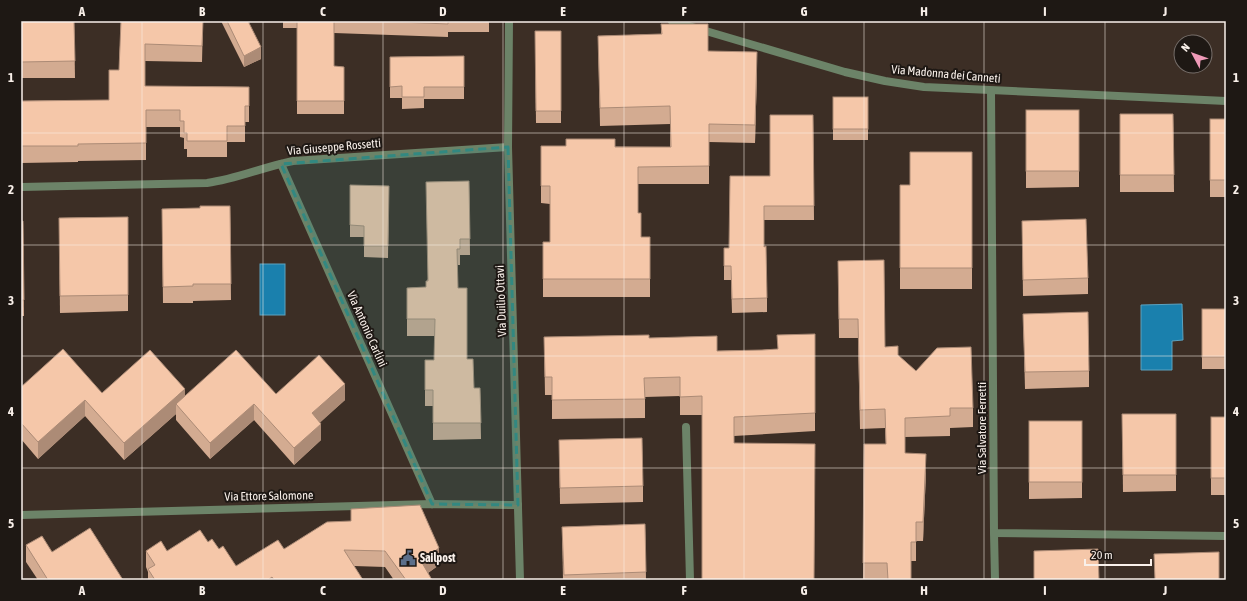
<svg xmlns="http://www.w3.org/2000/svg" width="1247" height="601" font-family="'Asap Condensed',sans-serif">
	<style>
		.water { fill: #1a80ad; stroke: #5da2bf }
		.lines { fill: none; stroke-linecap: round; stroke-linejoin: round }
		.street { stroke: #6c8368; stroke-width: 8 }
		.wall { fill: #d3ab91 }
		.shaded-wall { fill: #ac8b76 }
		.building { fill: #f5c7a9; stroke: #ac8b76 }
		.marked { fill: #328881; fill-opacity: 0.2; stroke: #328881; stroke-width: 3; stroke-dasharray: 8 5; stroke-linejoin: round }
		.grid { fill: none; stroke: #f9f0ea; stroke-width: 1; stroke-opacity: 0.55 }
		.labels { text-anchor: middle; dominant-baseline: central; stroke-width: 4; stroke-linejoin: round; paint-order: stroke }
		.street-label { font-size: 12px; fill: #f9f0ea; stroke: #1e1814 }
		.poi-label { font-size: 12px; font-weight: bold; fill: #f9f0ea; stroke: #1e1814; text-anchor: start }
		.neatline { fill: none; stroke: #f9f0ea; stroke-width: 1.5 }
		.grid-label { font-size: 13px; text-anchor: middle; font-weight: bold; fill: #f9f0ea }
	</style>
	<rect width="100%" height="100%" fill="#3c2e25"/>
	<g class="water">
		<rect x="260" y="264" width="25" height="51"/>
		<path d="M1182,304l1,36 -11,1v29h-31v-65z"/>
	</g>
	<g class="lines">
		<g class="street">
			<path d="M509,21l-1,126 12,433"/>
			<path d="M672,21l173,51 40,9 39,6 302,14"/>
			<path d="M991,91l3,442 232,3"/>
			<path d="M281,164l151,340"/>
			<path d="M21,187l186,-4c30,-4 56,-16 86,-22l215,-14"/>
			<path d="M686,427l4,153"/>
			<path d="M21,515l411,-11 86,1"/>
			<path d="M994,533l1,47"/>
		</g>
	</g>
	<g class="wall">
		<path d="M21,21h53l1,57h-54z"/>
		<path d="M121,21h82l-1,41 -57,-1v25l104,1v35h-4v20h-18v15h-40v-8h-3v-11l-4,-1v-10h-34v33l-68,1v1l-57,1v-62l88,-1 10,-30z"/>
		<path d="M221,21h27l13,38 -17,8z"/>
		<path d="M283,21h206v11h-41v5l-114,-4v33l10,1v47h-47v-86h-14z"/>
		<path d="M661,24l47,27 49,19 -2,73 -46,-1v42h-71v29l3,24h9v60h-107v-55h7v-38l-9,-1v-57l129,1v-23l-70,2 -2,-90 63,-2z"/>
		<path d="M535,31h26v92h-25z"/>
		<path d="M464,56v43h-40v9l-22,1v-11h-12v-41z"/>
		<rect x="833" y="97" width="35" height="43"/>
		<path d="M1026,110h53v77l-53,1z"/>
		<path d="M1120,114h53l1,78h-54z"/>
		<path d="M813,115l1,105h-50v27l3,51v14l-35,1 -1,-33h-7v-32h5l41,-72z"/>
		<rect x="1210" y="119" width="16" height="78"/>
		<path d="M972,152v137h-72v-104h10z"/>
		<path d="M469,181l1,74h-10v10h-3l1,23 9,71 7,29h6l1,51 -48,1v-34h-8v-46h9l1,-24h-28v-48l19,-1 1,-6z"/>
		<path d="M350,185l39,1 -1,72 -24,-1v-20h-14z"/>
		<path d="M230,206l1,94 -38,1v2h-30l-1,-94 38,-1z"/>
		<path d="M128,217v94l-68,2 -1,-95z"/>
		<path d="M21,221h2l1,95h-3z"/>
		<path d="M1022,221l66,57v16l-65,2z"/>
		<path d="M838,261l47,86 13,8 18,16 57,37v19l-23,1v8l-45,1v16l21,20 -3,68h-7v20h-5v19h-48l1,-136h22l-1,-16 -25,1 -2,-91h-19z"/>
		<rect x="1202" y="309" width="24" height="60"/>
		<path d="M1023,314l66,57v16l-64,2z"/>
		<path d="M815,334v97l-81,5v7l80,137 -112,-165h-22v-19l-35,1v21l-93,1v-24h-7l-1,-58 105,1 68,13 45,-1 15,-1z"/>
		<path d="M21,387l81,6 83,2 91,-1 69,6 -25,22 1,18 -27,25 -40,-45 -44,39 -34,-39v-6l-52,46 -39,-44 -47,43 -17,-20z"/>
		<path d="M1122,414h54v77l-53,1z"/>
		<rect x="1211" y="417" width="15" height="78"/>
		<path d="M1029,421h53v77l-53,1z"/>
		<path d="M559,440l84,46v16l-83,2z"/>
		<path d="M351,509l88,56 -11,8 4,7h-38l-9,-13 -31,-1 9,14h-215v-8l-2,-5v-16h21l41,-9 11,7 17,17 48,-17 67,-28z"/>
		<path d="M645,524l1,56h-83l-1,-53z"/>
		<path d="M26,545l26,7 71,28h-85l-12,-18z"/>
	</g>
	<g class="shaded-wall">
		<path d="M261,47v12l-17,8v-11z"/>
		<path d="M757,52v18l-2,73v-18z"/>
		<path d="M345,384v16l-33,30v-17z"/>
		<path d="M185,389v17l-9,-2v10l-52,46v-17z"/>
		<path d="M85,400v16l-47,43v-17z"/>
		<path d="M254,404v16l-44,39v-16z"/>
		<path d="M321,424v16l-27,25v-17z"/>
		<path d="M926,454v19l-3,68v-19z"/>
		<path d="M439,548v17l-18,13v-17z"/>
	</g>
	<g class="building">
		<path d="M21,21h53l1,40 -54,1z"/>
		<path d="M121,21h82l-1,25 -57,-2v42l104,1v19h-4v20h-18v15h-40v-8h-3v-12h-4v-11h-34v33l-68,1v2h-57v-45l88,-1v-30h10z"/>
		<path d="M227,21h21l13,26 -17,9z"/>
		<path d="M297,21h37v45l10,1v34h-47z"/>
		<path d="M376,21h72v3z"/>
		<path d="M661,24h47v27l49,1 -2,73 -46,-1v42l-71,1v46h3v24h9v42h-107v-37h7v-56h-9v-40h25v-7h49v8h56l-1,-41 -70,2 -2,-72 64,-2z"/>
		<path d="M535,31h26v80h-25z"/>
		<path d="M464,56v31h-40v10h-22v-11l-12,1v-30z"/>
		<rect x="833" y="97" width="35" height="32"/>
		<rect x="1026" y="110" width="53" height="61"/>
		<path d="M1120,114h53l1,61h-54z"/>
		<path d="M770,115h43l1,91h-50v41l2,-1 1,52 -35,1 -1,-33h-7v-18h5l1,-72h40z"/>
		<rect x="1210" y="119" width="16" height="61"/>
		<path d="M910,152h62v116h-72v-83h10z"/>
		<path d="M469,181l1,58h-10v10h-3l1,39h9v71h6l1,29h6l1,35h-48v-33h-8v-30h9l1,-41h-28v-31l19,-1v-6h2l-2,-99z"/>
		<path d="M350,185l39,1 -1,60h-24v-20l-14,-1z"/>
		<path d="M200,206h30l1,78h-38v2l-30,1 -1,-78 38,-1z"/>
		<path d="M128,217v78l-68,1 -1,-78z"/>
		<path d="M1086,219l2,59 -65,2 -1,-59z"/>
		<path d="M21,221h2l1,79h-3z"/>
		<path d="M884,260l1,87 13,-1v9l18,16 21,-23 34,-1 2,61h-23v8l-45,2v35l21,1 -3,68h-7v20h-5v38h-23l-1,-17h-24l1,-119h22l-1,-35 -25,1 -2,-91h-19l-1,-58z"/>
		<rect x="1202" y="309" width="24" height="48"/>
		<path d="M1088,312l1,59 -64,1 -2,-58z"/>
		<path d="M815,334v79l-81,4v26l81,1 -1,136h-112v-184l-22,1v-20l-36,1 1,21 -93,1v-23h-7l-1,-40 105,-2v3l68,-2v15l45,-1 16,-1 -1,-14z"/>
		<path d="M63,349l39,44 48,-43 35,39 -61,54 -39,-43 -47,42 -17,-19v-36z"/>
		<path d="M236,350l40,44 43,-39 26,29 -33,29 9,11 -27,24 -40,-44 -44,39 -34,-39z"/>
		<path d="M1122,414h54v61h-53z"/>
		<rect x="1211" y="417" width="15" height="61"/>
		<rect x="1029" y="421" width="53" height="61"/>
		<path d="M642,438l1,48 -83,2 -1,-48z"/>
		<path d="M420,505l19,43 -18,13 11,19h-26l-21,-29 -41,-1 19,30h-89l-2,-3 -4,3h-113l-7,-11 7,-4 -9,-14 15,-10 6,10 33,-21 8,12 4,-3 7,10 4,-3 13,20 42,-26 6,9 43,-27 24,-1v-12z"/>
		<path d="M645,524l1,48 -82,3 -2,-48z"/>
		<path d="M90,528l33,52h-75l-22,-35 16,-9 10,16z"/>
		<path d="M1098,549l1,31h-65v-29z"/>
		<path d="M1219,552v28h-64l-1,-26z"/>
	</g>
	<path class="marked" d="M508,147l10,358 -86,-1 -151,-340z"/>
	<path class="grid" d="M142,21v559M263,21v559M383,21v559M503,21v559M624,21v559M744,21v559M864,21v559M984,21v559M1105,21v559M21,133h1205M21,245h1205M21,356h1205M21,468h1205"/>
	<defs>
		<g id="civic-bare" transform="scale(1.2)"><path d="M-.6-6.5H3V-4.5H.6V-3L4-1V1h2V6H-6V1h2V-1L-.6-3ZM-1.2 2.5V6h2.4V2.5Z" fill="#5c6f8a" stroke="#1e1814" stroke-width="2.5" paint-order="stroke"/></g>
	</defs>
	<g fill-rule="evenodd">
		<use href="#civic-bare" x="408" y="558"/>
	</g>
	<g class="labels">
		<g class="street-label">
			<text transform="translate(946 74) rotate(5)">Via Madonna dei Canneti</text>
			<text transform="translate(334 147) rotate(-5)">Via Giuseppe Rossetti</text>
			<text transform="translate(501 301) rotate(-92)">Via Duilio Ottavi</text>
			<text transform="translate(367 329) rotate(66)">Via Antonio Carlini</text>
			<text transform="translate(982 428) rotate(-90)">Via Salvatore Ferretti</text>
			<text transform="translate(269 496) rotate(-1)">Via Ettore Salomone</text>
		</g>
		<g class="poi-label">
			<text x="420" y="558">Sailpost</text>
		</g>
	</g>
	<rect width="1247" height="601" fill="none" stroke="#1e1814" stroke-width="44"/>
	<g transform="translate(1193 54) rotate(311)"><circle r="19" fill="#1e1814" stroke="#766e6a"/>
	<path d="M0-3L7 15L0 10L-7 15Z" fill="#ef9ab8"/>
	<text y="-6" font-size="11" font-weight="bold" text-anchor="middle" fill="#f9f0ea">N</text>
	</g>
	<path d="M1085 559v6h66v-6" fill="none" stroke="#f9f0ea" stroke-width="2"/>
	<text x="1091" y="559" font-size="12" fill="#f9f0ea" stroke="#1e1814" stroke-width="3" paint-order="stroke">20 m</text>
	<rect x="22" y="22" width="1203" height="557" class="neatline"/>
	<g class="grid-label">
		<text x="82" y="16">A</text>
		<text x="202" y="16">B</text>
		<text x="323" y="16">C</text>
		<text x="443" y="16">D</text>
		<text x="563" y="16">E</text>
		<text x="684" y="16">F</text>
		<text x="804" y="16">G</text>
		<text x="924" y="16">H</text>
		<text x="1045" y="16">I</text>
		<text x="1165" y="16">J</text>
		<text x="11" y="82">1</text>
		<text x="1236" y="82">1</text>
		<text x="11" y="194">2</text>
		<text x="1236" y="194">2</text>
		<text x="11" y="305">3</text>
		<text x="1236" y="305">3</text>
		<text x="11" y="416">4</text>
		<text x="1236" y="416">4</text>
		<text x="11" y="528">5</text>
		<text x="1236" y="528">5</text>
		<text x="82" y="595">A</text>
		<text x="202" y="595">B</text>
		<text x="323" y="595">C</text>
		<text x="443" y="595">D</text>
		<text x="563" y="595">E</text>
		<text x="684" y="595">F</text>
		<text x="804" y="595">G</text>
		<text x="924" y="595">H</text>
		<text x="1045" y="595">I</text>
		<text x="1165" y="595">J</text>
	</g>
</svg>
